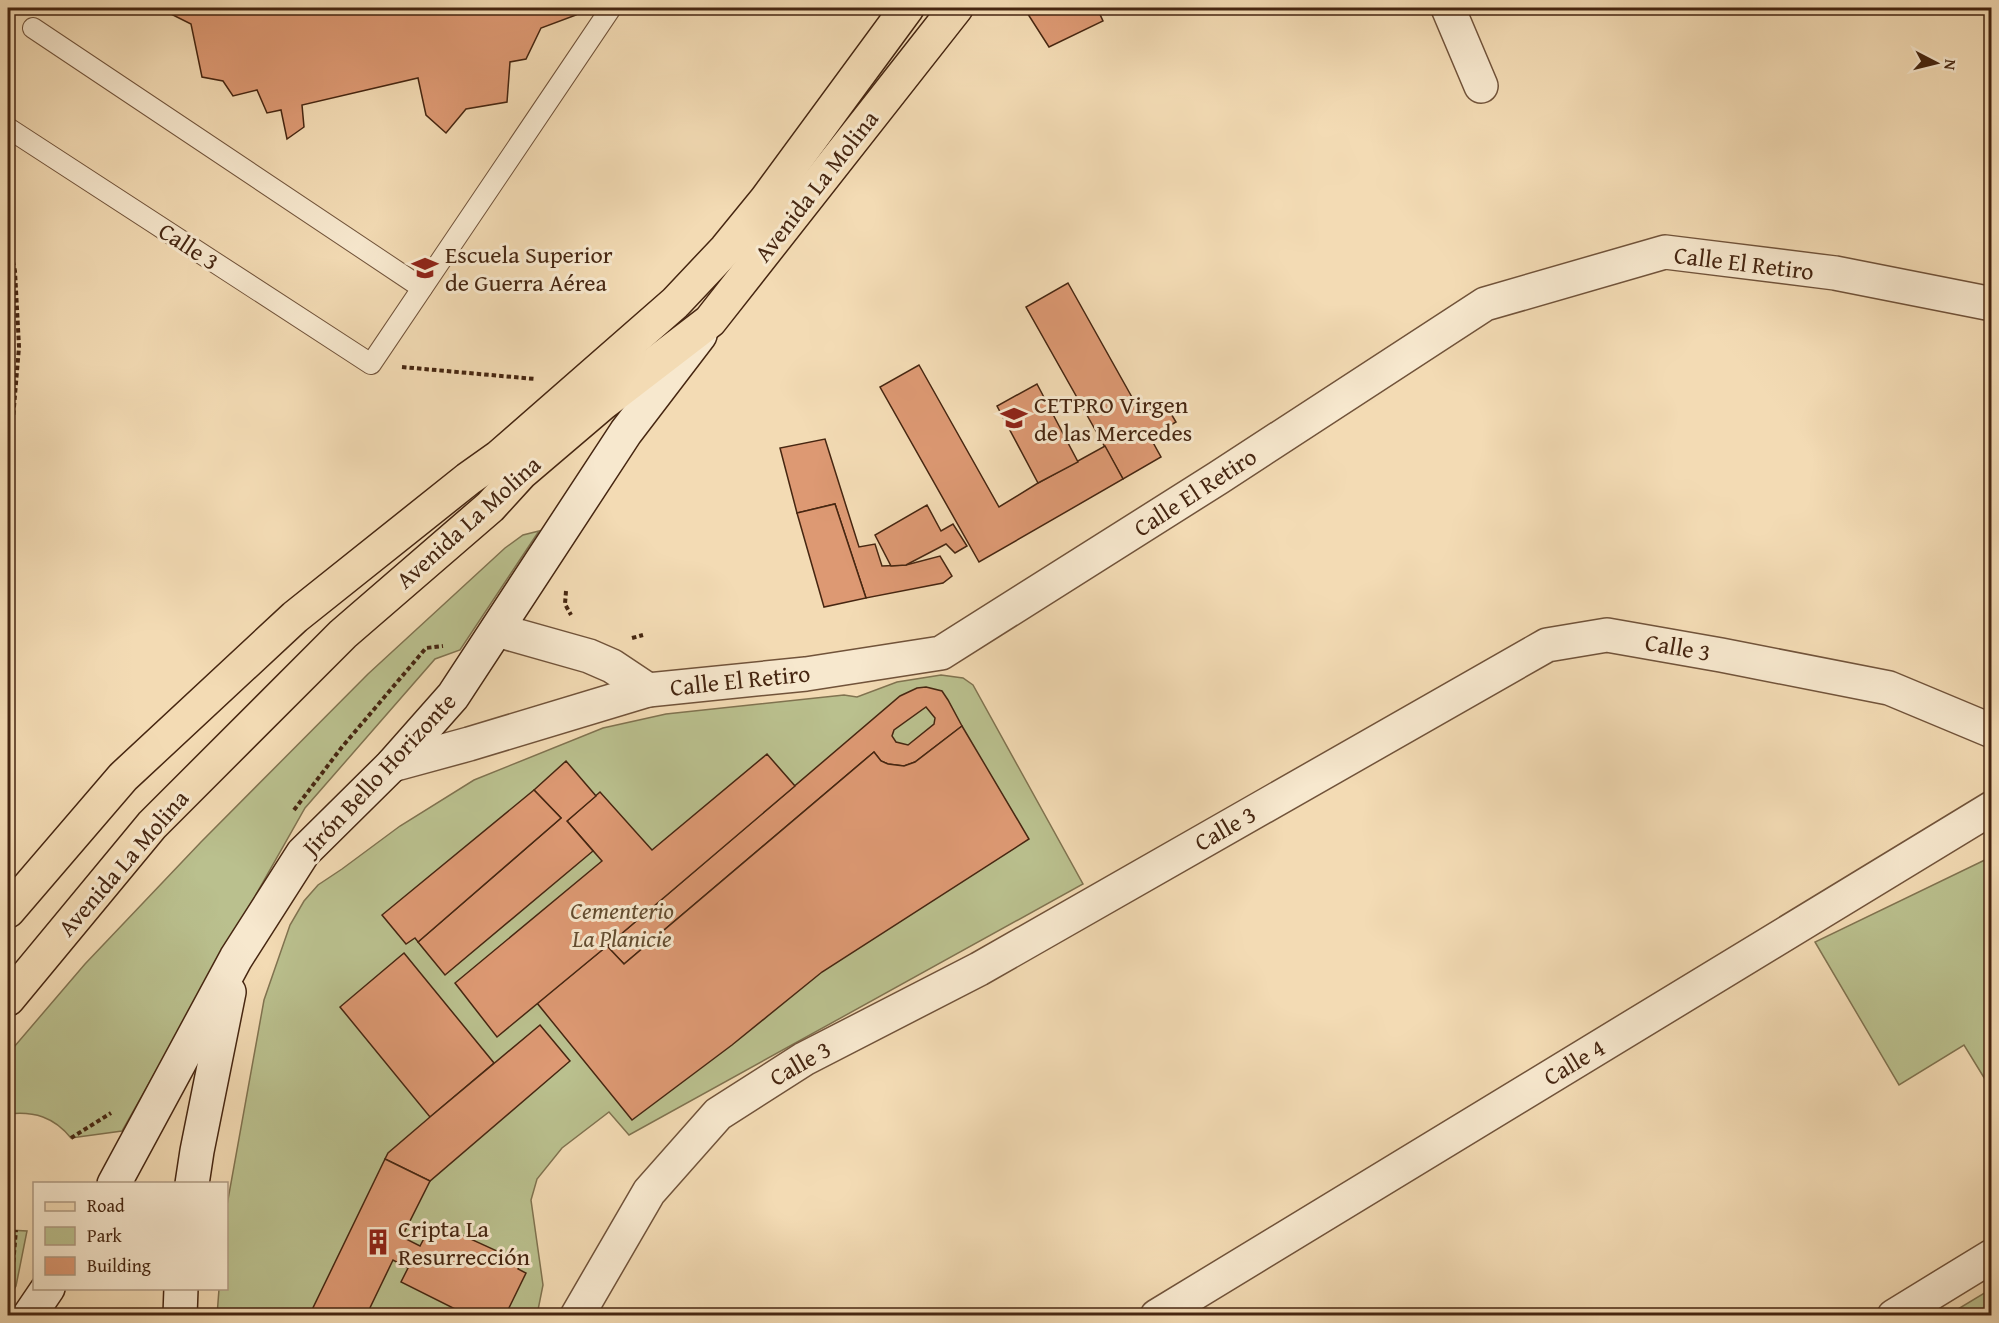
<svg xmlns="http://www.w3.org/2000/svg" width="1999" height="1323" font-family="'Gentium Book Plus',serif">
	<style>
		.green { fill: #bac08e; stroke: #807350; stroke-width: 1.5 }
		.building { fill: #dd9973; stroke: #462611; stroke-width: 1.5; fill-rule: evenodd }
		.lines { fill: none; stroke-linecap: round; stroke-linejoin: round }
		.lane-casing { stroke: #71533a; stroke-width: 22 }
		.street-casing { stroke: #71533a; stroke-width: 36 }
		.secondary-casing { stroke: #462611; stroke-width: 36 }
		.primary-casing { stroke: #462611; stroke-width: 36 }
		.path { stroke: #462611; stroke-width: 4; stroke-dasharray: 4.5 3; stroke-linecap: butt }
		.lane { stroke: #f7e8ce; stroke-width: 20 }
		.street { stroke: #f7e8ce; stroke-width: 33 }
		.secondary { stroke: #f7e8ce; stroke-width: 33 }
		.primary { stroke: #f3dbb4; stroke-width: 33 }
		.labels { text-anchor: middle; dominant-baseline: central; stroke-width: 6; stroke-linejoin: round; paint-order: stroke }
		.street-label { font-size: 24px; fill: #462611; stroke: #f7e8ce }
		.poi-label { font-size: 24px; fill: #462611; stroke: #f7e8ce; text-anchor: start }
		.park-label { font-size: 24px; font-style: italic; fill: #634c30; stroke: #f7e8ce }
	</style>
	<rect width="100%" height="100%" fill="#f3dbb4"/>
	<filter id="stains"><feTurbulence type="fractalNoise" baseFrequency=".00333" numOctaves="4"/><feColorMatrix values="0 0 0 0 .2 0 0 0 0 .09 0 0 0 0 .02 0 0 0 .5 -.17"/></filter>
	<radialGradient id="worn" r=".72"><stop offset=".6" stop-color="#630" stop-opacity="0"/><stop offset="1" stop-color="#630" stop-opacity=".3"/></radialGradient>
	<g class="green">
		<path d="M539,531l-79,119 -25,9 -130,149 -183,323 -51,7c-17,-21 -37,-27 -63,-24v-60l77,-90 116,-122 167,-168 137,-126 18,-13z"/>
		<path d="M941,675l22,3 10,7 110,199 -454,251 -20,-23 -47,36 -25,31 -6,21 12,85 -6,30 -320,1 2,-27 7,-1 1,-83 37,-205 26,-75 14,-24 14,-16 24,-16 58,-43 74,-46 129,-52 63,-14 178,-19 13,2 40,-15z"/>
		<path d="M1991,857v232l-27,-44 -65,40 -84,-143z"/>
		<path d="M8,1230l19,1 -11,55 -8,13z"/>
		<path d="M1991,1289v26h-43z"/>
	</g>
	<g class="building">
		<path d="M159,8h416l1,7 -35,13 -15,31 -16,3 -3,40 -41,7 -20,24 -20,-18 -8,-37 -116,27 2,22 -17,12 -6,-29 -14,3 -10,-23 -24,6 -10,-15 -21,-4 -11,-53z"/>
		<path d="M1024,8h73l6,13 -54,26z"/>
		<path d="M1068,283l74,132 22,-13 12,20 -26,15 11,20 -38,22 -97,-172z"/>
		<path d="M919,365l80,142 39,-24 67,-37 18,33 -144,83 -99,-175z"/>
		<path d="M1037,384l41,78 -40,21 -41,-77z"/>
		<path d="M825,439l34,108 16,-3 7,22 24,-1 34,-9 12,20 -9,7 -77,15 -31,-94 -38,9 -17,-65z"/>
		<path d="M835,504l31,94 -42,9 -27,-94z"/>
		<path d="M927,505l14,26 12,-7 14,22 -12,7 -9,-9 -40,21 -15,1 -16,-31z"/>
		<path d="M926,687l16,4 6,9 14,26 -47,36 -11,4 -16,-2 -7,-3 -7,-9 -250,212 -17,-18 293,-250 17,-8zM926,707l9,11 -1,6 -26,21 -12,-3 -4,-6 2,-6z"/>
		<path d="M962,726l67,113 -207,133 -90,73 -100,75 -95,-117 70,-57 17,18 250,-212 7,9 7,3 16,2 11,-4z"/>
		<path d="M767,754l28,32 -188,160 -110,91 -42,-54 147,-122 -35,-40 33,-29 52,58z"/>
		<path d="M566,761l30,35 -29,25 26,30 -148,124 -27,-33 143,-124 -27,-28z"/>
		<path d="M534,790l27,28 -143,124 -3,-4 -9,6 -24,-29z"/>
		<path d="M404,953l90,110 -64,54 -90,-110z"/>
		<path d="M540,1025l30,36 -140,120 -45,-22 3,-6 42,-36z"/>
		<path d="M385,1159l45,22 -28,56 18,9 9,-17 7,4 4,-8 81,37 -3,7 8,4 -21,43h-36l-68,-34 7,-14 -15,-8 -27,56h-57z"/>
	</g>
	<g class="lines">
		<g class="lane-casing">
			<g id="lane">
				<path d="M33,28l389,260"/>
				<path d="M8,128l363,236 240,-356"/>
			</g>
		</g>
		<g class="street-casing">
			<g id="street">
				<path d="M1448,8l33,78"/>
				<path d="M497,630l92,26 23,10 36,24"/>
				<path d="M392,765l77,-21 179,-54 158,-16 135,-21 277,-175 267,-174 180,-52 170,21 157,31"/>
				<path d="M577,1316l72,-124 69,-78 86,-55 175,-90 568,-324 60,-10 114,20 168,33 103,43"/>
				<path d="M1157,1316l835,-508"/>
				<path d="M1894,1316l98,-60"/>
			</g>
		</g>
		<g class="secondary-casing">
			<g id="secondary">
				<path d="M114,1184l122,-226 67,-105 89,-88 61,-69 173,-264 74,-97"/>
				<path d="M192,1184l5,-33 32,-159"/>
				<path d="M29,1316l19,-28"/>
				<path d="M180,1316l1,-28"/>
			</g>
		</g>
		<g class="primary-casing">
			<g id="primary">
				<path d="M8,911l115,-134 172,-160 173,-138 31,-22 176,-154 51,-54 40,-49 141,-192"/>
				<path d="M8,999l144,-174 191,-191 147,-127 31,-34 81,-69 108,-83 246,-313"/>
			</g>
		</g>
		<g class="path">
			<path d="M8,239l7,32 4,76 -11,132"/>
			<path d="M402,367l133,12"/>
			<path d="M566,591l-1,13 6,11"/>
			<path d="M632,638l11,-3"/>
			<path d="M294,810l48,-63 84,-99 17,-2"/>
			<path d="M71,1138l40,-25"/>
			<path d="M12,1277l4,-47"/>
		</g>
		<use href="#lane" class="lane"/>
		<use href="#street" class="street"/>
		<use href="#secondary" class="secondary"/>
		<use href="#primary" class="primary"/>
	</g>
	<defs>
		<g id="university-bare" transform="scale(2.07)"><path d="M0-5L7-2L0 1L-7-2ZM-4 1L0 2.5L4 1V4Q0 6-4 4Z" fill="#8f2418" stroke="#f7e8ce" stroke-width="2.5" paint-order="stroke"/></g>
		<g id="school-bare" transform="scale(2.07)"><path d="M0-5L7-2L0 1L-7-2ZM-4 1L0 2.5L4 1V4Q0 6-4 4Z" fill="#8f2418" stroke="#f7e8ce" stroke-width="2.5" paint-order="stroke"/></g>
		<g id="building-bare" transform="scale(2.07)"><path d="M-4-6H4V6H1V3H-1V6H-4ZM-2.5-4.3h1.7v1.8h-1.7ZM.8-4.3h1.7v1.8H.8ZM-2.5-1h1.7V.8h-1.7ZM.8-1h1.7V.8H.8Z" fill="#8f2418" stroke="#f7e8ce" stroke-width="2.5" paint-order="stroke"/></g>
	</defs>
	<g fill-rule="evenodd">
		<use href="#university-bare" x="425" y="268"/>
		<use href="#school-bare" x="1014" y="418"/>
		<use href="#building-bare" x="378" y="1242"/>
	</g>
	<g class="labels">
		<g class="street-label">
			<text transform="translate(816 186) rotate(-52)">Avenida La Molina</text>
			<text transform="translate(189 246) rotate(33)">Calle 3</text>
			<text transform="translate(1744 263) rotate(7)">Calle El Retiro</text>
			<text transform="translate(1195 492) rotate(-33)">Calle El Retiro</text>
			<text transform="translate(468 522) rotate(-42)">Avenida La Molina</text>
			<text transform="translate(1678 647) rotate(10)">Calle 3</text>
			<text transform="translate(740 680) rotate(-6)">Calle El Retiro</text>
			<text transform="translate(379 774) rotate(-47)">Jirón Bello Horizonte</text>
			<text transform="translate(1225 828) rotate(-30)">Calle 3</text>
			<text transform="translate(123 863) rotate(-49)">Avenida La Molina</text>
			<text transform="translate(1574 1062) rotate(-31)">Calle 4</text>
			<text transform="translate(800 1063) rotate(-30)">Calle 3</text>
		</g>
		<g class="poi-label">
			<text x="445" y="254">Escuela Superior<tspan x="445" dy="28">de Guerra Aérea</tspan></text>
			<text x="1034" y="404">CETPRO Virgen<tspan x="1034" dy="28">de las Mercedes</tspan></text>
			<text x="398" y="1228">Cripta La<tspan x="398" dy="28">Resurrección</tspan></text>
		</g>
		<g class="park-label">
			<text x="622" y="910">Cementerio<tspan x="622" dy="28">La Planicie</tspan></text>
		</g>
	</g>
	<rect width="1999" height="1323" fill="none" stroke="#f3dbb4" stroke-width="30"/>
	<rect x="9" y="9" width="1981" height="1305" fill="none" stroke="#462611" stroke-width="3"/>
	<rect x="15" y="15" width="1969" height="1293" fill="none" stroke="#462611" stroke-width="1.5"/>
	<rect x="33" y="1182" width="195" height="108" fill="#f7e8ce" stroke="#b09a82" stroke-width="1.5"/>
	<rect x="45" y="1202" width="30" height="9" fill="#f3dbb4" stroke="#b09a82" stroke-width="1.5"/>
	<text x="87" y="1212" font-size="18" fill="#462611">Road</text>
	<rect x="45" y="1227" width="30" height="18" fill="#bac08e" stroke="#b09a82" stroke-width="1.5"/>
	<text x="87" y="1242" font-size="18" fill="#462611">Park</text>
	<rect x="45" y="1257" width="30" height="18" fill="#dd9973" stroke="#b09a82" stroke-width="1.5"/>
	<text x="87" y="1272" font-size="18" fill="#462611">Building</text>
	<g transform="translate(1936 63) rotate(97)" stroke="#f7e8ce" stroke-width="4.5" paint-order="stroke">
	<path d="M0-4.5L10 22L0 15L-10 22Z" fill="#462611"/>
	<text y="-9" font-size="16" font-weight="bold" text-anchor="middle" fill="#462611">N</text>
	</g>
	<rect width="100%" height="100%" filter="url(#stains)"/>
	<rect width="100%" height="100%" fill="url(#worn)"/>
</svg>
